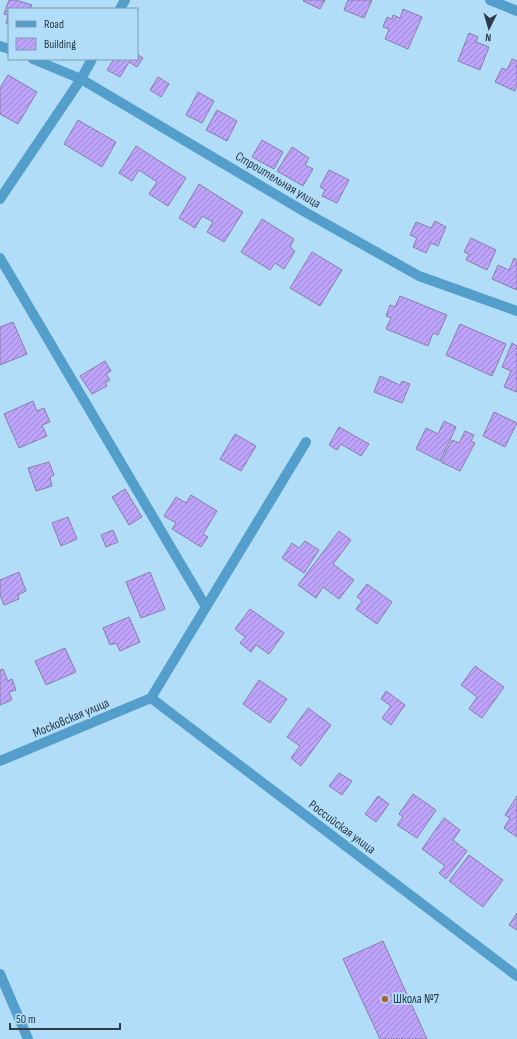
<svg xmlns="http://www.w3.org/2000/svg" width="517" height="1039" font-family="'Sofia Sans Condensed',sans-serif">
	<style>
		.building { fill: url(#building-hatch); stroke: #897ea6 }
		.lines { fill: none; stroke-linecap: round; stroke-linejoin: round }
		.street { stroke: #539eca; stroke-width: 10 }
		.poi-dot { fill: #a66430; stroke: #b2ddf9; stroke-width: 1.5 }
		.labels { text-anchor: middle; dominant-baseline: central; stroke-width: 3.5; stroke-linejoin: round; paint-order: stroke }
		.street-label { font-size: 13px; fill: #2b3c47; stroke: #b2ddf9 }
		.poi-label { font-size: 13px; fill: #2b3c47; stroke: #b2ddf9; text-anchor: start }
	</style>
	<defs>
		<pattern id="building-hatch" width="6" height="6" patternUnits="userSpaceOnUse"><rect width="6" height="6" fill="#bda3fc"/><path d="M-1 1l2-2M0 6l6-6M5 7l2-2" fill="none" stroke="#9a86ce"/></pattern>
	</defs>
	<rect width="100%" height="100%" fill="#b2ddf9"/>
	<g class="building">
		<path d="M9,0h7l16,5 -2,4h-21v15l-3,-1 2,-8 -4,-1z"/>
		<path d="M304,0h21l-5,9 -17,-8z"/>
		<path d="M348,0h24l-8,18 -20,-8z"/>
		<path d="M403,9l19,8 -14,32 -23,-10 4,-10 -6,-2 4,-10 5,2 1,-4 7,3z"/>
		<path d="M469,33l9,4 -2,5 13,5 -9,23 -22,-9z"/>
		<path d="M137,54l6,4 -6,9 -8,-5 -9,15 -13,-7 7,-11h23z"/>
		<path d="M512,59l5,2v24l-2,6 -20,-9 7,-14 5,2z"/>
		<path d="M8,75l29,17 -19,32 -18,-10v-26z"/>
		<path d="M158,77l11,7 -8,13 -11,-7z"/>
		<path d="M198,92l16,9 -12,22 -16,-8z"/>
		<path d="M217,110l20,11 -10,20 -21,-11z"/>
		<path d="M78,120l38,22 -14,25 -38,-23z"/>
		<path d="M262,140l21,12 -9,17 -22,-12z"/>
		<path d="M136,146l50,32 -18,28 -19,-12 8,-12 -18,-12 -7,11 -13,-8z"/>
		<path d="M292,147l17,11 -4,7 8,4 -10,17 -26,-15z"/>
		<path d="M329,170l20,10 -12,23 -15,-7 3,-6 -5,-3z"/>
		<path d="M199,184l44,28 -19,30 -17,-10 6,-10 -11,-6 -7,12 -16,-10z"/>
		<path d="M262,219l32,20 -4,8 5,4 -11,18 -9,-6 -5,7 -29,-18z"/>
		<path d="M435,221l11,6 -8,19 -7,-3 -5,10 -13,-6 4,-9 -7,-3 6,-13 15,6z"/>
		<path d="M471,238l25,12 -9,20 -21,-10 3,-6 -5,-2z"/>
		<path d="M312,252l30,18 -22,36 -30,-18z"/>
		<path d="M514,258l3,2v30l-25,-11 6,-14 11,5z"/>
		<path d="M400,296l47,19 -9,20 -5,-2 -5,13 -42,-17 5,-11 -5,-2 4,-11 5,2z"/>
		<path d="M13,322l14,32 -27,11v-38z"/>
		<path d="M460,324l46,20 -14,32 -46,-21z"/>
		<path d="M512,343l5,3v46l-13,-5 7,-16 -9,-4z"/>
		<path d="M105,361l6,10 -5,3 4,6 -5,3 2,3 -15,8 -12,-18z"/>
		<path d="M380,376l20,9 2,-4 8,3 -8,19 -28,-11z"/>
		<path d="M33,401l4,10 7,-3 6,14 -8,3 5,11 -28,12 -15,-34z"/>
		<path d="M494,412l23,11 -12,24 -22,-11z"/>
		<path d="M444,421l12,6 -16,34 -24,-12 10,-21 12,6z"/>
		<path d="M339,427l30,17 -8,12 -20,-12 -4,6 -8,-5z"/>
		<path d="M465,431l9,4 -3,6 4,2 -15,28 -19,-9 11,-22 7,3z"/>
		<path d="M235,434l21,12 -15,25 -21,-12z"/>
		<path d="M49,462l5,13 -4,2 2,9 -16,5 -8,-23z"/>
		<path d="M125,489l17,28 -13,8 -17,-28z"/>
		<path d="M191,495l26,16 -14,23 5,3 -7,10 -29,-18 4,-6 -12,-7 12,-19 10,6z"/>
		<path d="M68,517l9,22 -16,7 -9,-23z"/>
		<path d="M113,530l5,12 -12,5 -5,-12z"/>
		<path d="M339,531l12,9 -18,24 21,16 -15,19 -16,-12 -7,11 -18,-13z"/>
		<path d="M305,541l14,9 -15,23 -22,-15 10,-15 7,5z"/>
		<path d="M19,572l7,19 -8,4 1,4 -15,6 -4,-10v-15z"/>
		<path d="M150,572l15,37 -24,9 -15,-36z"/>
		<path d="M367,584l25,18 -15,22 -21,-15 6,-8 -5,-4z"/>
		<path d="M250,609l34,24 -15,21 -13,-9 -5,7 -11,-9 5,-6 -10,-8z"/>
		<path d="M129,617l11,25 -20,9 -4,-8 -6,2 -7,-17z"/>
		<path d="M65,648l11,24 -30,13 -11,-24z"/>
		<path d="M475,666l29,21 -22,31 -13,-9 8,-12 -16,-12z"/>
		<path d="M3,669l5,12 4,-2 4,11 -7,2 3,8 -12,5v-35z"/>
		<path d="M259,680l28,19 -17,24 -27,-19z"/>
		<path d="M386,691l19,14 -14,20 -9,-7 9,-12 -10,-7z"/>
		<path d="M308,708l23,17 -30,41 -10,-8 9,-12 -13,-9z"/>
		<path d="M339,773l13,8 -10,14 -13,-9z"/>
		<path d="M413,794l23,16 -19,28 -20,-13 6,-8 -4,-3z"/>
		<path d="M378,796l11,8 -13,18 -11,-8z"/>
		<path d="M517,796v41l-13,-9 6,-10 -5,-3z"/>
		<path d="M444,818l16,12 -7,10 14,11 -21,28 -7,-6 6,-7 -23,-17z"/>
		<path d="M469,855l34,25 -20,27 -34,-26z"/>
		<path d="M517,913v17l-8,-5z"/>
		<path d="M383,941l44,98h-47l-37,-80z"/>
	</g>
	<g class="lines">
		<g class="street">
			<path d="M490,0l27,11"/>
			<path d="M120,9l5,-9"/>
			<path d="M0,46l9,3"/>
			<path d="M33,59l48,20 224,133 114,64 98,35"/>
			<path d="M0,199l81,-120 11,-20"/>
			<path d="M0,258l206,349 -55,91"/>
			<path d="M206,607l100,-165"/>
			<path d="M151,698l366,278"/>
			<path d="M0,761l151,-63"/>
			<path d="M0,974l28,65"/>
		</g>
	</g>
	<circle class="poi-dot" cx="385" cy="999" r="4"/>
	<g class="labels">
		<g class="street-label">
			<text transform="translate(278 180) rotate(31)">Строительная улица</text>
			<text transform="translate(71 718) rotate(-23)">Московская улица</text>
			<text transform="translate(342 827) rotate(37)">Российская улица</text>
		</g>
		<g class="poi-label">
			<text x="393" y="999">Школа №7</text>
		</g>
	</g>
	<rect x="8" y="8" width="130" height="52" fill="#b2ddf9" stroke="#7c9db2"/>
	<rect x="16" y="21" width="20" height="6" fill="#539eca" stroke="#7c9db2"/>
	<text x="44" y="28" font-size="12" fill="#2b3c47">Road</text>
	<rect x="16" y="38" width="20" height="12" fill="url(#building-hatch)" stroke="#7c9db2"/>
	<text x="44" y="48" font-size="12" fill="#2b3c47">Building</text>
	<g transform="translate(489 28) rotate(185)" stroke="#b2ddf9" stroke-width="3" paint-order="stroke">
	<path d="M0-3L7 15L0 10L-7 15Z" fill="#2b3c47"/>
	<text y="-6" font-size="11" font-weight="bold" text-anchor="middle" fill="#2b3c47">N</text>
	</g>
	<path d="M10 1023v6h110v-6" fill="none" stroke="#2b3c47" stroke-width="2"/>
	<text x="16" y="1023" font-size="12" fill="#2b3c47" stroke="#b2ddf9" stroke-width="3" paint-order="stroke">50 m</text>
</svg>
